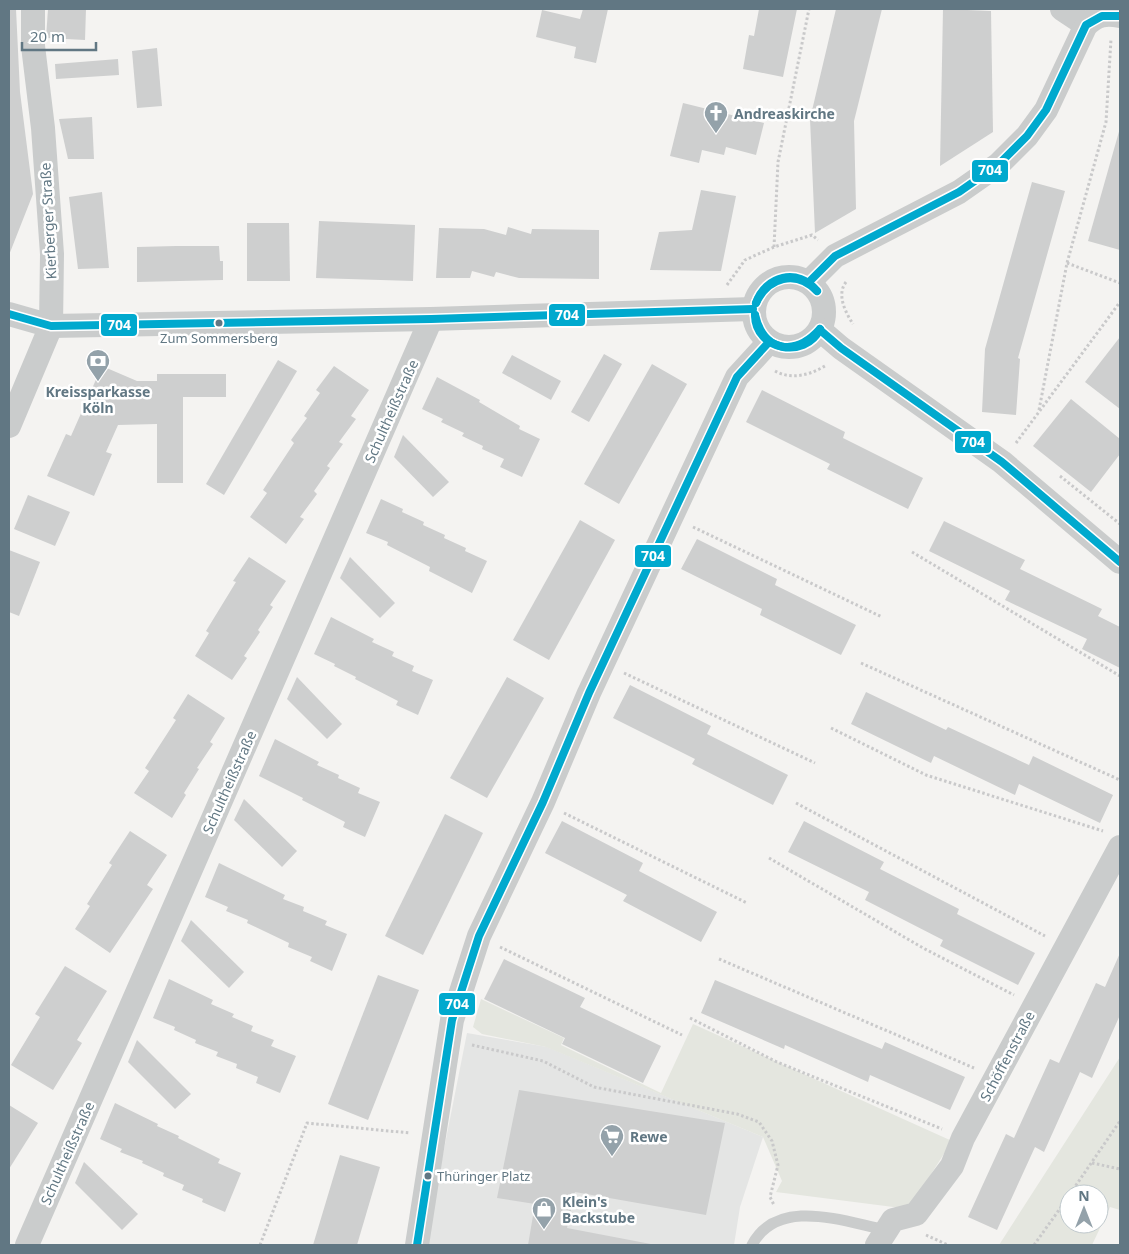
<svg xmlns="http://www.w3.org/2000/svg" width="1129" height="1254" font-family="'Noto Sans',sans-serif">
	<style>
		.built { fill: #e4e5e4 }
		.green { fill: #e4e6df; fill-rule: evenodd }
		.building { fill: #cecfcf }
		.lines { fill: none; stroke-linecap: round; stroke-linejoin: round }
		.path { stroke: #c9c9ca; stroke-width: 3; stroke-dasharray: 2.5 2.5; stroke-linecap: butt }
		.lane { stroke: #cacccc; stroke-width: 11 }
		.street { stroke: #cacccc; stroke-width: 24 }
		.bus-1-casing { stroke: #fff; stroke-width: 11 }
		.bus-1 { stroke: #00a9ce; stroke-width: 8 }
		.bus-dot { fill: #617783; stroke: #fff; stroke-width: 2 }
		.labels { text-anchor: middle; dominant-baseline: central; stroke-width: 5; stroke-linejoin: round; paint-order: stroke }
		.bus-label { font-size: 13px; fill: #617783; stroke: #fff }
		.poi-label { font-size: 14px; font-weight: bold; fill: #617783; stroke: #fff; text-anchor: start }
		.street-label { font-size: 14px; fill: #617783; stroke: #fff }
		.line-badge { stroke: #fff; stroke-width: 2 }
		.badge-label { font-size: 14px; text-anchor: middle; font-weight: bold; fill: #fff }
	</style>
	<rect width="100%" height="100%" fill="#f4f3f1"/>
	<path class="built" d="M467,1033l80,14 216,90 -23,70 -6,38h-309z"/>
	<g class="green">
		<path d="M481,999l83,39 -3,7 100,48 32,-69 259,117 -43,68 -133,-17 6,-11 -19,-44 -217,-90 -64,-13 -9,-7z"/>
		<path d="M1120,1057v153l-10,-3 -18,38h-93zM1069,1194h30v30h-30z"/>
	</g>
	<g class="building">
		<path d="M9,9h7l4,83 13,102 -24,61z"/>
		<path d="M48,9h38l-1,31 -39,-2z"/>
		<path d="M583,9h25l-12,54 -22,-5 2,-11 -40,-10 6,-27 38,9z"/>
		<path d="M759,9h38l-14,68 -40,-8 6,-34 5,1z"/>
		<path d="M836,9h46l-28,112 2,88 -41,24 -5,-114z"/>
		<path d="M943,9l48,2 2,121 -53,34z"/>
		<path d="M157,48l5,58 -25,2 -5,-57z"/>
		<path d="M118,59l1,16 -63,4 -1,-15z"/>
		<path d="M683,103l81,20 -8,32 -30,-8 -2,8 -22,-5 -3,13 -29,-7z"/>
		<path d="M92,117l2,42h-26l-9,-40z"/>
		<path d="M1120,128v122l-32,-9z"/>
		<path d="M1032,182l33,9 -47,167 2,1 -4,56 -34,-3 3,-63z"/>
		<path d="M701,190l35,6 -15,75 -71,-1 9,-38 33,-2z"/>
		<path d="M102,192l7,76 -31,1 -9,-72z"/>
		<path d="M319,221l96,4 -2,56 -97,-3z"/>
		<path d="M247,223h42l1,58h-43z"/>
		<path d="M508,227l23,7 1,-5 67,1v49l-80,-1 -23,-6 -2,5 -22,-6 -2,7h-34l3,-50 45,1 22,6z"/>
		<path d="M176,246h43l1,15h3v19l-86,2v-35z"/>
		<path d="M1120,337v72l-35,-27z"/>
		<path d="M604,354l18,10 -33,58 -18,-10z"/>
		<path d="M512,355l49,26 -10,19 -49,-27z"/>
		<path d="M278,360l19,11 -73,124 -18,-11z"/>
		<path d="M652,364l35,20 -68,120 -35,-20z"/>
		<path d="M102,366l35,15h20v-7h69v23h-43v86h-26v-59l-39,1 -12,27 6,2 -18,42 -47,-20 19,-42 5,2z"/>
		<path d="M334,366l35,24 -18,26 5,3 -17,23 4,2 -16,22 3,2 -16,23 3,3 -17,23 4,2 -18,25 -36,-27 17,-24 -4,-3 31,-47 -3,-3 16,-22 -3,-2 16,-23 -4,-3z"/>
		<path d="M437,377l43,23 -1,2 41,24 -1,3 21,10 -18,38 -22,-10 4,-8 -22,-10 1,-3 -21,-10 2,-3 -23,-11 2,-3 -21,-10z"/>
		<path d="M762,390l83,42 -2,6 80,40 -15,31 -81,-40 3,-5 -84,-42z"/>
		<path d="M1071,399l49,40v15l-29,38 -58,-46z"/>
		<path d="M403,435l46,47 -16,15 -39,-40z"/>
		<path d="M28,495l42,17 -15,34 -41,-17z"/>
		<path d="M381,499l22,10 -1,3 22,10 -1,3 22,10 -1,3 22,10 -1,3 22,10 -15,32 -43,-22 1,-4 -43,-22 1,-3 -22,-9z"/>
		<path d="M580,520l35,20 -66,120 -36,-20z"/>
		<path d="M944,521l81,39 -5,9 82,40 -4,7 22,11v41l-38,-19 5,-10 -82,-39 5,-9 -81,-40z"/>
		<path d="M697,539l80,40 -2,6 81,40 -15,30 -81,-40 2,-6 -81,-40z"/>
		<path d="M9,550l31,12 -21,54 -10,-4z"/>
		<path d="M249,557l37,24 -16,24 3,2 -15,23 2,2 -16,24 3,2 -15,22 -37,-24 14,-23 -3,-2 30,-49 -3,-1z"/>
		<path d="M350,557l45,46 -15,15 -40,-40z"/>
		<path d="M331,617l43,22 -2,3 22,10 -2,4 22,10 -2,5 21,9 -15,35 -22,-10 2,-4 -43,-22 1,-2 -22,-11 1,-2 -21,-10z"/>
		<path d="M297,677l45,47 -15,15 -40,-40z"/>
		<path d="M507,677l37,21 -57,100 -37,-20z"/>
		<path d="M630,685l81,41 -4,8 81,41 -15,30 -81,-41 3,-5 -82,-41z"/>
		<path d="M866,692l80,38 2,-3 81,38 4,-9 80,39 -13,28 -81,-39 -4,11 -81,-39 -3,7 -80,-39z"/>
		<path d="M188,694l37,24 -15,24 3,2 -16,24 2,1 -15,24 2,2 -14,23 -38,-25 15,-22 -4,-3 31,-48 -3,-2z"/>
		<path d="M275,739l44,23 -2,3 22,10 -1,3 22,10 -2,5 22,9 -15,35 -22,-10 2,-5 -43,-22 1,-2 -44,-22z"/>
		<path d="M244,799l53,52 -15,16 -48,-47z"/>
		<path d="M445,814l38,19 -60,122 -38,-19z"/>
		<path d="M562,821l81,42 -4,8 78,41 -16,30 -78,-41 4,-6 -82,-42z"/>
		<path d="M804,821l80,41 -4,7 79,40 -2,5 78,39 -17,32 -78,-39 3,-6 -78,-40 4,-8 -81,-40z"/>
		<path d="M130,831l37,24 -20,30 6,4 -43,64 -35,-24 15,-23 -3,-2 25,-39 -3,-2z"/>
		<path d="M219,863l66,32 -2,4 21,8 -1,4 24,10 -2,4 22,9 -15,37 -22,-10 2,-4 -24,-10 1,-4 -42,-20 1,-3 -22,-9 2,-4 -23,-10z"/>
		<path d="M191,920l53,52 -15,16 -48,-47z"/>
		<path d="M1120,953v62l-28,63 -12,-6 -36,80 -9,-5 -38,83 -29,-13 38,-83 8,4 36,-79 9,4 37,-80 9,4z"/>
		<path d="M504,959l81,39 -5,9 81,39 -18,37 -81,-39 3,-6 -81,-39z"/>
		<path d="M65,966l42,25 -30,49 5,3 -29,47 -42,-25 29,-48 -5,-3z"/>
		<path d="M378,975l41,15 -51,130 -40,-16z"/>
		<path d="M169,979l44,21 -2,4 23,10 -2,3 21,9 -2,5 23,9 -3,6 25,10 -16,37 -24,-10 2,-6 -22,-9 1,-4 -21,-8 2,-4 -23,-9 1,-3 -22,-10 1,-3 -22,-9z"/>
		<path d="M715,980l167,69 3,-7 80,35 -15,33 -80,-35 -2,7 -83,-37 -1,4 -83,-36z"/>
		<path d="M137,1040l54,54 -16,15 -47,-47z"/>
		<path d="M519,1090l206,33 -19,92 -131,-23 -8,36 89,17h-128l7,-41 -38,-6z"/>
		<path d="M115,1103l43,21 -1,2 22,10 -1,2 42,21 -2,4 23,10 -16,39 -23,-10 1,-3 -21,-9 2,-5 -21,-9 1,-3 -22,-10 1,-2 -23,-9 2,-3 -22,-10z"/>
		<path d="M9,1105l29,18 -29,46z"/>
		<path d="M340,1155l40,12 -23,78h-44z"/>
		<path d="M84,1162l54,52 -16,16 -47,-47z"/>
	</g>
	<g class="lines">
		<g class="path">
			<path d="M774,247l4,-85 31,-153"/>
			<path d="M1067,263l53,20"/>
			<path d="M846,282c-10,13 0,31 7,42"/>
			<path d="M727,285l18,-25 29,-13 38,-12 6,5"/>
			<path d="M775,371c16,9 35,4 50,-5"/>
			<path d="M1039,410l28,-147 39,-141 5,-83"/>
			<path d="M1016,443l104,-141"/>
			<path d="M1060,476l60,48"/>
			<path d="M693,527l189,90"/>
			<path d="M912,552l208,124"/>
			<path d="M861,663l259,117"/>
			<path d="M624,673l191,90"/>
			<path d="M831,728l95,47 177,56"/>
			<path d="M796,803l249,133"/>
			<path d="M564,813l183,90"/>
			<path d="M769,858l154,90 91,47"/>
			<path d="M500,947l182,88"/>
			<path d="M719,959l255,109"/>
			<path d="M690,1018l87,44 165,67"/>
			<path d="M472,1045l71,16 51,26 143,27 22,8 13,19 6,24 -8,32 4,8"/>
			<path d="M1092,1163l28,6"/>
			<path d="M1070,1194l50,-73"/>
			<path d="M926,1235l22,10"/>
			<path d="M260,1245l47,-122 103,10"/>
			<path d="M1034,1245l35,-49"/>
		</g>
		<path class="lane" d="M752,1245c26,-49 92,-23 135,-15"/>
		<g class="street">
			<path d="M1062,9l24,16"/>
			<circle cx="789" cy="312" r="35"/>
			<path d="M809,282l26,-26 124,-64 40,-28 28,-28 19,-26 40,-85c11,-10 19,-12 34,-9"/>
			<path d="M9,314l42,12 380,-7 322,-10"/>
			<path d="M820,330l21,18 161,114 118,100"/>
			<path d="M9,426l42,-100 1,-72 -9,-126 -10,-82v-37"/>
			<path d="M27,1245l404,-926"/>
			<path d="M417,1245l35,-225 27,-84 64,-134 46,-109 148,-316 32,-35"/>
			<path d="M877,1245l16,-25 23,-6 36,-48 11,-28 157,-291"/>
		</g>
		<g class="bus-1-casing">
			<g id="bus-1">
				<path d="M809,282l26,-26 124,-64 40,-28 28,-28 19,-26 40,-85 16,-9h18"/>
				<path d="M756,303c9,-27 42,-36 61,-12"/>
				<path d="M756,303c12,-26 40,-34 61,-12"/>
				<path d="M9,314l42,12 380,-7 322,-10"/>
				<path d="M755,315c9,37 40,42 65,14"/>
				<path d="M755,315c0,35 50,45 65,14"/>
				<path d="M820,330l21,18 161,114 118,100"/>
				<path d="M417,1245l35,-225 27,-84 64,-134 46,-109 148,-316 32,-35"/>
			</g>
		</g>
		<use href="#bus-1" class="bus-1"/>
	</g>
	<defs>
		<g id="church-pin" transform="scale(1.25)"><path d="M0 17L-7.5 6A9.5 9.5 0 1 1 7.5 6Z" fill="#94a2aa" stroke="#fff"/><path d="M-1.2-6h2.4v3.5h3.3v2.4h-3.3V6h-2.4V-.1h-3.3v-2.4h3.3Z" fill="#fff"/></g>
		<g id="bank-pin" transform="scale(1.25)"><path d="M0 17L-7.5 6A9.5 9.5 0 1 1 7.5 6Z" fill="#94a2aa" stroke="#fff"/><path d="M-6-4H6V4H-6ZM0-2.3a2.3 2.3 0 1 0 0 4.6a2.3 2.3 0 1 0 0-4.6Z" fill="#fff"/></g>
		<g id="supermarket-pin" transform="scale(1.25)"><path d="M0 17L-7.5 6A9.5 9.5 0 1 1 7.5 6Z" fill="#94a2aa" stroke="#fff"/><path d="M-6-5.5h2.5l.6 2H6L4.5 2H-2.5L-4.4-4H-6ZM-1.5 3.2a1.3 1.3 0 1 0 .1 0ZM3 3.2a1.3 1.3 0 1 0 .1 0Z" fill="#fff"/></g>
		<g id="shop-pin" transform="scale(1.25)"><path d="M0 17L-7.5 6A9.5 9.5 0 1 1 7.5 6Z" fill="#94a2aa" stroke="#fff"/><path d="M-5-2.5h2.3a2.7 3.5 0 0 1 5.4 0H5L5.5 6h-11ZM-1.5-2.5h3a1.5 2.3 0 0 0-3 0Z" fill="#fff"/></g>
	</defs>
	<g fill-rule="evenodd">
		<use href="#church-pin" x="716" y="113"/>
		<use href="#bank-pin" x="98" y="361"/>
		<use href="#supermarket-pin" x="612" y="1136"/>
		<use href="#shop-pin" x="544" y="1209"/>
	</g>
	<g class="bus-dot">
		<circle cx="219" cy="323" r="4.5"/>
		<circle cx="428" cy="1176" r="4.5"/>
	</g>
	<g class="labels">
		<g class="bus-label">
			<text x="219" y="338">Zum Sommersberg</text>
			<text x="437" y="1176" text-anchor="start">Thüringer Platz</text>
		</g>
		<g class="poi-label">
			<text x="734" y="113">Andreaskirche</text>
			<text x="98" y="391" text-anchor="middle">Kreissparkasse<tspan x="98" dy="16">Köln</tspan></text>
			<text x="630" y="1136">Rewe</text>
			<text x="562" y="1201">Klein's<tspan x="562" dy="16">Backstube</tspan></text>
		</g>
		<g class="street-label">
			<text transform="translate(48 221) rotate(-93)">Kierberger Straße</text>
			<text transform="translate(391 411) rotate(-66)">Schultheißstraße</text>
			<text transform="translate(229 782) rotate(-66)">Schultheißstraße</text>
			<text transform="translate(1007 1056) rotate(-62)">Schöffenstraße</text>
			<text transform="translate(67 1153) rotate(-66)">Schultheißstraße</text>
		</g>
	</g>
	<g class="line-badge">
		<rect x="971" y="159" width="38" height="24" rx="5" fill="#00a9ce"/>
		<rect x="548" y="303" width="38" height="24" rx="5" fill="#00a9ce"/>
		<rect x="100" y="313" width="38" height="24" rx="5" fill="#00a9ce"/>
		<rect x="954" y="430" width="38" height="24" rx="5" fill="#00a9ce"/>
		<rect x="634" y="544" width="38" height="24" rx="5" fill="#00a9ce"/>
		<rect x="438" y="992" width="38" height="24" rx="5" fill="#00a9ce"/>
	</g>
	<g class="badge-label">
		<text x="990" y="175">704</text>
		<text x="567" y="320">704</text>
		<text x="119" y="330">704</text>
		<text x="973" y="447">704</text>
		<text x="653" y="561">704</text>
		<text x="457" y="1009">704</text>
	</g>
	<rect width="1129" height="1254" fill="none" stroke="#617783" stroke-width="20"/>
	<g transform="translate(1084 1209)"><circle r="24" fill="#ffffff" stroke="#c0c9cd"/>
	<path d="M0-4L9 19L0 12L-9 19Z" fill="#94a2aa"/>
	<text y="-8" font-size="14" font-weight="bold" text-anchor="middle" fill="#617783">N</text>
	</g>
	<path d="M22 42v8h74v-8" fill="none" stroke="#617783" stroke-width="2.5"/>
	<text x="30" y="42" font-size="15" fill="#617783" stroke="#ffffff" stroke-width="4" paint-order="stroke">20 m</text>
</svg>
